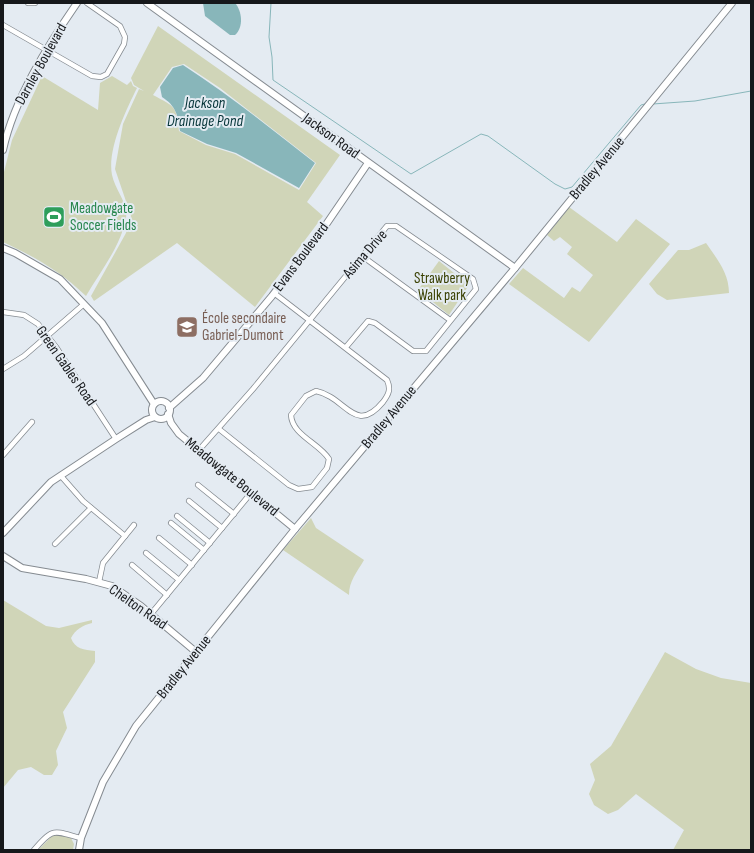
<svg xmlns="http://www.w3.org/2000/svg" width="754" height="853" font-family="'Sofia Sans Condensed',sans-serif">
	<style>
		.green { fill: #d0d5b8; fill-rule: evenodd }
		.water { fill: #88b6ba }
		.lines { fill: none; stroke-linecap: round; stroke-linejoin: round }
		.stream { stroke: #88b6ba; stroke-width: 1 }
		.street-casing { stroke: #858b91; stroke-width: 6 }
		.secondary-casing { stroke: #858b91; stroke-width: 8 }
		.street { stroke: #fff; stroke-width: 4.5 }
		.secondary { stroke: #fff; stroke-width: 6 }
		.labels { text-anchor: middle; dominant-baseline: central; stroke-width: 4; stroke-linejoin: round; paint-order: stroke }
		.street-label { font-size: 15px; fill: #16181b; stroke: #e4ebf2 }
		.leisure-label { font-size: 15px; fill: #27864d; stroke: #e4ebf2; text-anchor: start }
		.park-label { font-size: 15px; fill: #383f00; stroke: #e4ebf2 }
		.education-label { font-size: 15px; fill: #785e54; stroke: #e4ebf2; text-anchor: start }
		.water-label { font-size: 16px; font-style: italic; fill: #07363a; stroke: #e4ebf2 }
	</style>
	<rect width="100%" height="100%" fill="#e4ebf2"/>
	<g class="green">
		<path d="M158,26l182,129 -33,47 16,14 -68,91 -78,-64 -83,58 -3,-5 35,-63 5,-17 -16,-47 8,-45 16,-35 5,2 -10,-6 -3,-7zM184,64l36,24 96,75 -17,27 -64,-36 -29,-9 -27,-14c-3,-26 -4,-24 -26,-36l19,-28z"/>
		<path d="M42,76l56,34 2,-27 12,-7 15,9 4,-4 2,5 4,2c-11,22 -30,62 -25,87 3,15 16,27 14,43 -5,28 -26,54 -40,78 -26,-25 -51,-39 -83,-54v-66l9,-36z"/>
		<path d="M569,207l48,35 19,-23 34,25 -81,98 -80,-58 14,-16 41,30 8,-11 8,5 13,-17 -26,-21 5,-7 -12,-10 -6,4 -7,-6z"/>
		<path d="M706,243c11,16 23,30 23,50l-62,7 -10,-6 -8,-10 29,-34h11z"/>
		<path d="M439,261l30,24 -20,30 -31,-25z"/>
		<path d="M311,518l5,10 48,32c-7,12 -15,21 -15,35l-66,-45z"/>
		<path d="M3,600l43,26 13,2 33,-8v3c-9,2 -17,7 -21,15 4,11 13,12 24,13v11l-32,50 4,16 -11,23 2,14 -6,10h-8l-13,-8 -13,3 -15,18z"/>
		<path d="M665,652l31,17 25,9 30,5v167h-78l11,-20 -48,-36 -18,16 -10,4 -14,-9 -5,-11 6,-14 -5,-16 21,-18z"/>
		<path d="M58,834l13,4 3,6 -1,6h-35l15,-15z"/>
	</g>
	<g class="water">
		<path d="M203,3h32c7,8 9,24 0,32h-5l-25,-19z"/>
		<path d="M183,65c46,30 89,64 132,98l-16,25 -63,-35 -29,-9 -27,-13c-2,-16 -4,-25 -18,-34l-2,-10 13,-19z"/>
	</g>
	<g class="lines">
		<g class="stream">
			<path d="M271,3l-2,34 3,20 1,23 138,94 70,-40 7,2 67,48 10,5 7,-2 69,-82 4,-1"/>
			<path d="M653,104l42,-3 56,-10"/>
		</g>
		<g class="street-casing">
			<g id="street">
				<path d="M28,3h7"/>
				<path d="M3,25l89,51 9,1 6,-3 17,-30 1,-7 -5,-11 -33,-23"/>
				<path d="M362,256l88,64"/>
				<path d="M3,312l21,3 14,9 18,23 60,92"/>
				<path d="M3,369l21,-13 60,-52"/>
				<path d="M219,429l70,56 9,4 14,-2 15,-19 2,-9c-10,-16 -37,-24 -38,-44l15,-19 10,-5c30,6 39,45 67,11 6,-8 8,-13 4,-22l-113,-87"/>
				<path d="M199,450l54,-61 134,-163h9l77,53 3,10 -50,62h-13l-38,-28 -7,-2 -22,26"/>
				<path d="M3,455l29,-33"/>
				<path d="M61,476l22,25 42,35"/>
				<path d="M198,485l36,29"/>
				<path d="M189,501l33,27"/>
				<path d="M177,516l33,27"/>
				<path d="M171,523l33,27"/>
				<path d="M159,538l33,27"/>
				<path d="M55,544l36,-36"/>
				<path d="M146,553l33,27"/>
				<path d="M132,565l35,30"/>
				<path d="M99,582l4,-19 31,-38"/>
				<path d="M151,614l100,-121"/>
				<path d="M34,850c19,-23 19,-19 47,-12"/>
			</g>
		</g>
		<g class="secondary-casing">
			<g id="secondary">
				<path d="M147,3l368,265"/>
				<path d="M3,150c11,-51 45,-105 74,-147"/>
				<path d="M3,248l12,5 45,26 42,44 52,81"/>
				<circle cx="161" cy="410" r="9"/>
				<path d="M169,408l34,-30 69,-82 51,-67 45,-66"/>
				<path d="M168,414l3,9 8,11 116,95"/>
				<path d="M3,533l48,-51 65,-43 30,-19 9,-3"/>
				<path d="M3,556l19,12 64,11 26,7 29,20 55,46"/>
				<path d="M79,850l2,-12 22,-56 33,-56 159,-197 220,-261 217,-265"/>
			</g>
		</g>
		<use href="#street" class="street"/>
		<use href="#secondary" class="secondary"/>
	</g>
	<defs>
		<g id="stadium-square" transform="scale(1.15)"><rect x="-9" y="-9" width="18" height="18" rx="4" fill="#2e9e5b" stroke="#e4ebf2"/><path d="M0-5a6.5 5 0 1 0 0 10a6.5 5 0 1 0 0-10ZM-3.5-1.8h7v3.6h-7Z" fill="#fff"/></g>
		<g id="school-square" transform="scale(1.15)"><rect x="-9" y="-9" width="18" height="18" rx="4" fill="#8d6e63" stroke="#e4ebf2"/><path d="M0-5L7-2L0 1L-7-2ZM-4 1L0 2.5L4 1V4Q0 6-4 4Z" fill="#fff"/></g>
	</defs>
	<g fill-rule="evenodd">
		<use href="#stadium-square" x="54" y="217"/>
		<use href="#school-square" x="187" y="327"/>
	</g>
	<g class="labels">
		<g class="street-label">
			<text transform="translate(41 64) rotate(-61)">Darnley Boulevard</text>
			<text transform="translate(331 136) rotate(36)">Jackson Road</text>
			<text transform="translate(597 168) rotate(-50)">Bradley Avenue</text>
			<text transform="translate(365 254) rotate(-49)">Asima Drive</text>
			<text transform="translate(301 257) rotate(-53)">Evans Boulevard</text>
			<text transform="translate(66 366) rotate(55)">Green Gables Road</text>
			<text transform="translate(389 417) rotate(-50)">Bradley Avenue</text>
			<text transform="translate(232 477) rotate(39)">Meadowgate Boulevard</text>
			<text transform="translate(138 607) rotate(35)">Chelton Road</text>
			<text transform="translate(184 667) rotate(-51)">Bradley Avenue</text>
		</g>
		<g class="leisure-label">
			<text x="70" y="208">Meadowgate<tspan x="70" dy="17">Soccer Fields</tspan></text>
		</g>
		<g class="park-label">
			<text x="442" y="278">Strawberry<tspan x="442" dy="17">Walk park</tspan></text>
		</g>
		<g class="education-label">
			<text x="202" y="318">École secondaire<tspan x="202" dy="17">Gabriel-Dumont</tspan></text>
		</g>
		<g class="water-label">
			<text x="205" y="103">Jackson<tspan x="205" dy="18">Drainage Pond</tspan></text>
		</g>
	</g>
	<rect width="754" height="853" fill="none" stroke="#16181b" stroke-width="8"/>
</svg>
